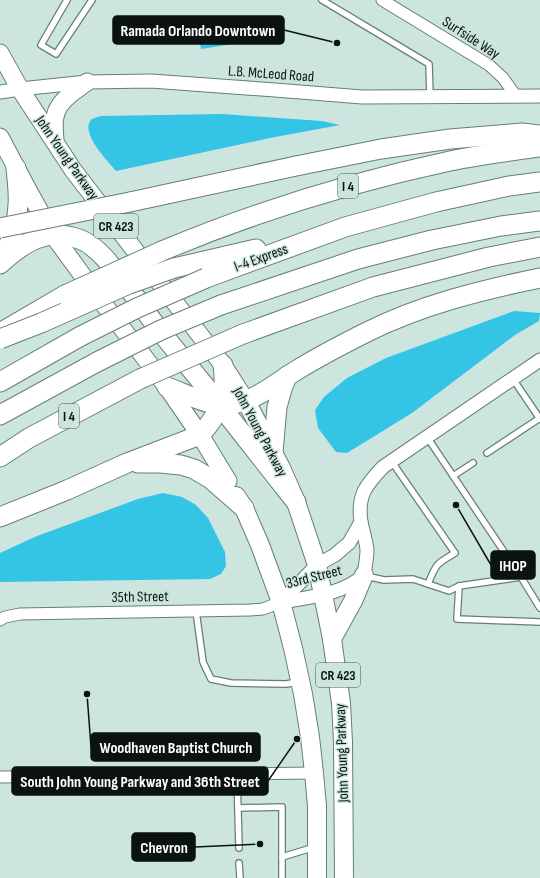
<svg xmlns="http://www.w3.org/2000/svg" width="540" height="878" font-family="'Sofia Sans Condensed',sans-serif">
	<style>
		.water { fill: #33c4e6 }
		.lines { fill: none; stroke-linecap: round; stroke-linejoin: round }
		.service-casing { stroke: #677d79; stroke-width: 8 }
		.minor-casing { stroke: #677d79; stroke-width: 13 }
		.tertiary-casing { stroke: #677d79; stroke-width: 15 }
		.primary-casing { stroke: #677d79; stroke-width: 19 }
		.trunk-casing { stroke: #677d79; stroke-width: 20 }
		.motorway-casing { stroke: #677d79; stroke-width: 21 }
		.service { stroke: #fff; stroke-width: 5.5 }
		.minor { stroke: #fff; stroke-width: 11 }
		.tertiary { stroke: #fff; stroke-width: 13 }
		.primary { stroke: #fff; stroke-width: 17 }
		.trunk { stroke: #fff; stroke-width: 18 }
		.motorway { stroke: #fff; stroke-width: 19 }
		.motorway-bridge-casing { stroke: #677d79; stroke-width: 21; stroke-linecap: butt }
		.motorway-bridge { stroke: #fff; stroke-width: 19 }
		.labels { text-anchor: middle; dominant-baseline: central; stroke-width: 3; stroke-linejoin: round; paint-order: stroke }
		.shield { fill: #cde5df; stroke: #45524f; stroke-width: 1 }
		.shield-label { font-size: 14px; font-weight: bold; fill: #0b1311 }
		.street-label { font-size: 15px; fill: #0b1311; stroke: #cde5df }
		.leader { fill: none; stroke: #0b1311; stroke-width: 1.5 }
		.callout-dot { fill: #0b1311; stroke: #cde5df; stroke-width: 1.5 }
		.callout { fill: #0b1311; stroke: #0b1311; stroke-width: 1.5 }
		.callout-label { font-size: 16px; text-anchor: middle; font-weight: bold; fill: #fff }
	</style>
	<rect width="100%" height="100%" fill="#cde5df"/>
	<g class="water">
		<path d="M227,25l3,1 3,18 -32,5 -2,-11 9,-1z"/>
		<path d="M222,114l100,7 18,4 -65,12 -159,34c-7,-9 -38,-39 -24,-52 2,-1 6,-2 9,-3z"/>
		<path d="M514,311l26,2 -1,8 -24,14 -103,78 -65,40 -11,-1 -18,-24 -3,-18 9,-13 23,-19 39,-20z"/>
		<path d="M163,493l19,4 14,8 12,13 17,34 1,14 -5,8 -11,5 -210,3v-29l37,-17 101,-37z"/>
	</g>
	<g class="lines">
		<g class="service-casing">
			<g id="service">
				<path d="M67,0l-26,45 15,9 36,-54"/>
				<path d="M322,0l107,64 1,32"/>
				<path d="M513,379l27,40"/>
				<path d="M487,453l53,-35"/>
				<path d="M392,462l63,91c-19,11 -19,11 -27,31"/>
				<path d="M453,476l20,-13"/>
				<path d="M366,576l18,4 29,-1 36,12 10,-5 62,-9 -94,-140"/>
				<path d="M521,577l19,31"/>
				<path d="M459,586l-2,33 83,3"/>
				<path d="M196,611l7,51 8,17 20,4 55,1 12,-2"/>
				<path d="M237,775l2,73"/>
				<path d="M238,808l44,-1v71"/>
				<path d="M282,857l33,-10"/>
				<path d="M239,863l1,15"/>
			</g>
		</g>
		<g class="minor-casing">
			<g id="minor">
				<path d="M382,0l107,65 14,13 13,18"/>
				<path d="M0,620l5,-3 15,-3 230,-4 13,-1 18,-7"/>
				<path d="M0,777l314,-4"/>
			</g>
		</g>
		<g class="tertiary-casing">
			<g id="tertiary">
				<path d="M0,92l20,-3 67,-7 64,-1 124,9 87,7 178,-1"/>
				<path d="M281,602c28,-5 61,-7 83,-27 1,-8 3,-17 3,-25 -1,-10 -4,-18 -6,-28 -4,-27 5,-37 22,-55l157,-107"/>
				<path d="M281,602l36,-37 18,-10 8,-7 6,-5 12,-21"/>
			</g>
		</g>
		<g class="primary-casing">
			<g id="primary">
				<path d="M0,53l20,36 53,81 150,195 23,36"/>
				<path d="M0,137l29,55 24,43 46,63 68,89 33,48 28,46"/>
				<path d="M55,142c0,-8 -2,-18 0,-25 3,-17 20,-26 32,-35"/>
			</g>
		</g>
		<g class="trunk-casing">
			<g id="trunk">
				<path d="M246,401l35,67 15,34 21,63 15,74 9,64 2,39 1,136"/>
				<path d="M236,496l8,12 16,37 21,57 12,46 10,46 7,43 4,36 3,33v72"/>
				<path d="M332,639l21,-38 11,-26"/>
			</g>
		</g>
		<g class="motorway-casing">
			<g id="motorway">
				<path d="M130,202l166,-36 85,-17 69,-10 72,-6 18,2"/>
				<path d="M162,251c93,-39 190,-69 288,-90 30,-6 60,-10 90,-14"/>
				<path d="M0,261c11,-17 17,-36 18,-56 1,-12 -1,-25 -2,-37"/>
				<path d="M0,264c23,-21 46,-37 79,-25 20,7 38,34 51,51 11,15 22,31 34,46 13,16 27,33 40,49 31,39 61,78 92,117"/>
				<path d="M174,268l82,-19"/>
				<path d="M206,278l139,-51 91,-25 73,-16 31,-4"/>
				<path d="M221,305l137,-46 74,-19 69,-14 39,-5"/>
				<path d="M0,333l65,-38"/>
				<path d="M243,334l130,-47 116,-30 51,-10"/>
				<path d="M0,382l81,-46"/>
				<path d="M167,387c16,6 34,15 51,18 5,0 11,0 15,-1 24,-4 44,-22 64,-34 23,-14 46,-26 70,-38 54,-27 114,-42 173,-54"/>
				<path d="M0,415l97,-53"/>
				<path d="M273,452l4,-45 5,-18 5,-13"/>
				<path d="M0,457l29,-19 111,-59"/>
				<path d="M138,463h22l21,2 13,4 17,10 33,29"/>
				<path d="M0,517l67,-27 60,-27 73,-28c20,-21 27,-41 23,-70"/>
			</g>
		</g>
		<use href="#service" class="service"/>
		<use href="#minor" class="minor"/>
		<use href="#tertiary" class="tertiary"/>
		<use href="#primary" class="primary"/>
		<use href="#trunk" class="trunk"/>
		<use href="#motorway" class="motorway"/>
		<g class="motorway-bridge-casing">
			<g id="motorway-bridge">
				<path d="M0,228l130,-26"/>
				<path d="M65,295l97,-44"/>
				<path d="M81,336l56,-28 69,-30"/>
				<path d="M0,339l41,-16 88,-39 45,-16"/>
				<path d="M97,362l64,-32 60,-25"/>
				<path d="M140,379l103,-45"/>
			</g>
		</g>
		<use href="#motorway-bridge" class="motorway-bridge"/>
	</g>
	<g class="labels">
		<g class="shield">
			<rect x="338" y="174" width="20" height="24" rx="3"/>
			<rect x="94" y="214" width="44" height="24" rx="3"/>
			<rect x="59" y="404" width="20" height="24" rx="3"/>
			<rect x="316" y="663" width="44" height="24" rx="3"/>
		</g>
		<g class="shield-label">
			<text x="348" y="186">I 4</text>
			<text x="116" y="226">CR 423</text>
			<text x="69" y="416">I 4</text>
			<text x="338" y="675">CR 423</text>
		</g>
		<g class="street-label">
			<text transform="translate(471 38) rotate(33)">Surfside Way</text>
			<text transform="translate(271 74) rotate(4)">L.B. McLeod Road</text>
			<text transform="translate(67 158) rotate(55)">John Young Parkway</text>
			<text transform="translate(261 258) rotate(-20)">I-4 Express</text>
			<text transform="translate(260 432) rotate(62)">John Young Parkway</text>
			<text transform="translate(314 577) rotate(-14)">33rd Street</text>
			<text transform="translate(140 597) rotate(-1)">35th Street</text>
			<text transform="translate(342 753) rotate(-92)">John Young Parkway</text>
		</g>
	</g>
	<path class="leader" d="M337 43L284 30M456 505L491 565M87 694L91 747M297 739L268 781M260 844L195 847"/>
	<g class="callout-dot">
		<circle cx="337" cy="43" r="4"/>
		<circle cx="456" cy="505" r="4"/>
		<circle cx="87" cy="694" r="4"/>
		<circle cx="297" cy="739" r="4"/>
		<circle cx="260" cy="844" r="4"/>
	</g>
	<g class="callout">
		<rect x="113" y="16" width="171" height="28" rx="4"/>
		<rect x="491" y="551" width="44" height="28" rx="4"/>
		<rect x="91" y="733" width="169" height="28" rx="4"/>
		<rect x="12" y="767" width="256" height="28" rx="4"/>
		<rect x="132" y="833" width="63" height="28" rx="4"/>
	</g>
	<g class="callout-label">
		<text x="198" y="36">Ramada Orlando Downtown</text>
		<text x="513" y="571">IHOP</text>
		<text x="176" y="753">Woodhaven Baptist Church</text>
		<text x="140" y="787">South John Young Parkway and 36th Street</text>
		<text x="164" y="853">Chevron</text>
	</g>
</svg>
